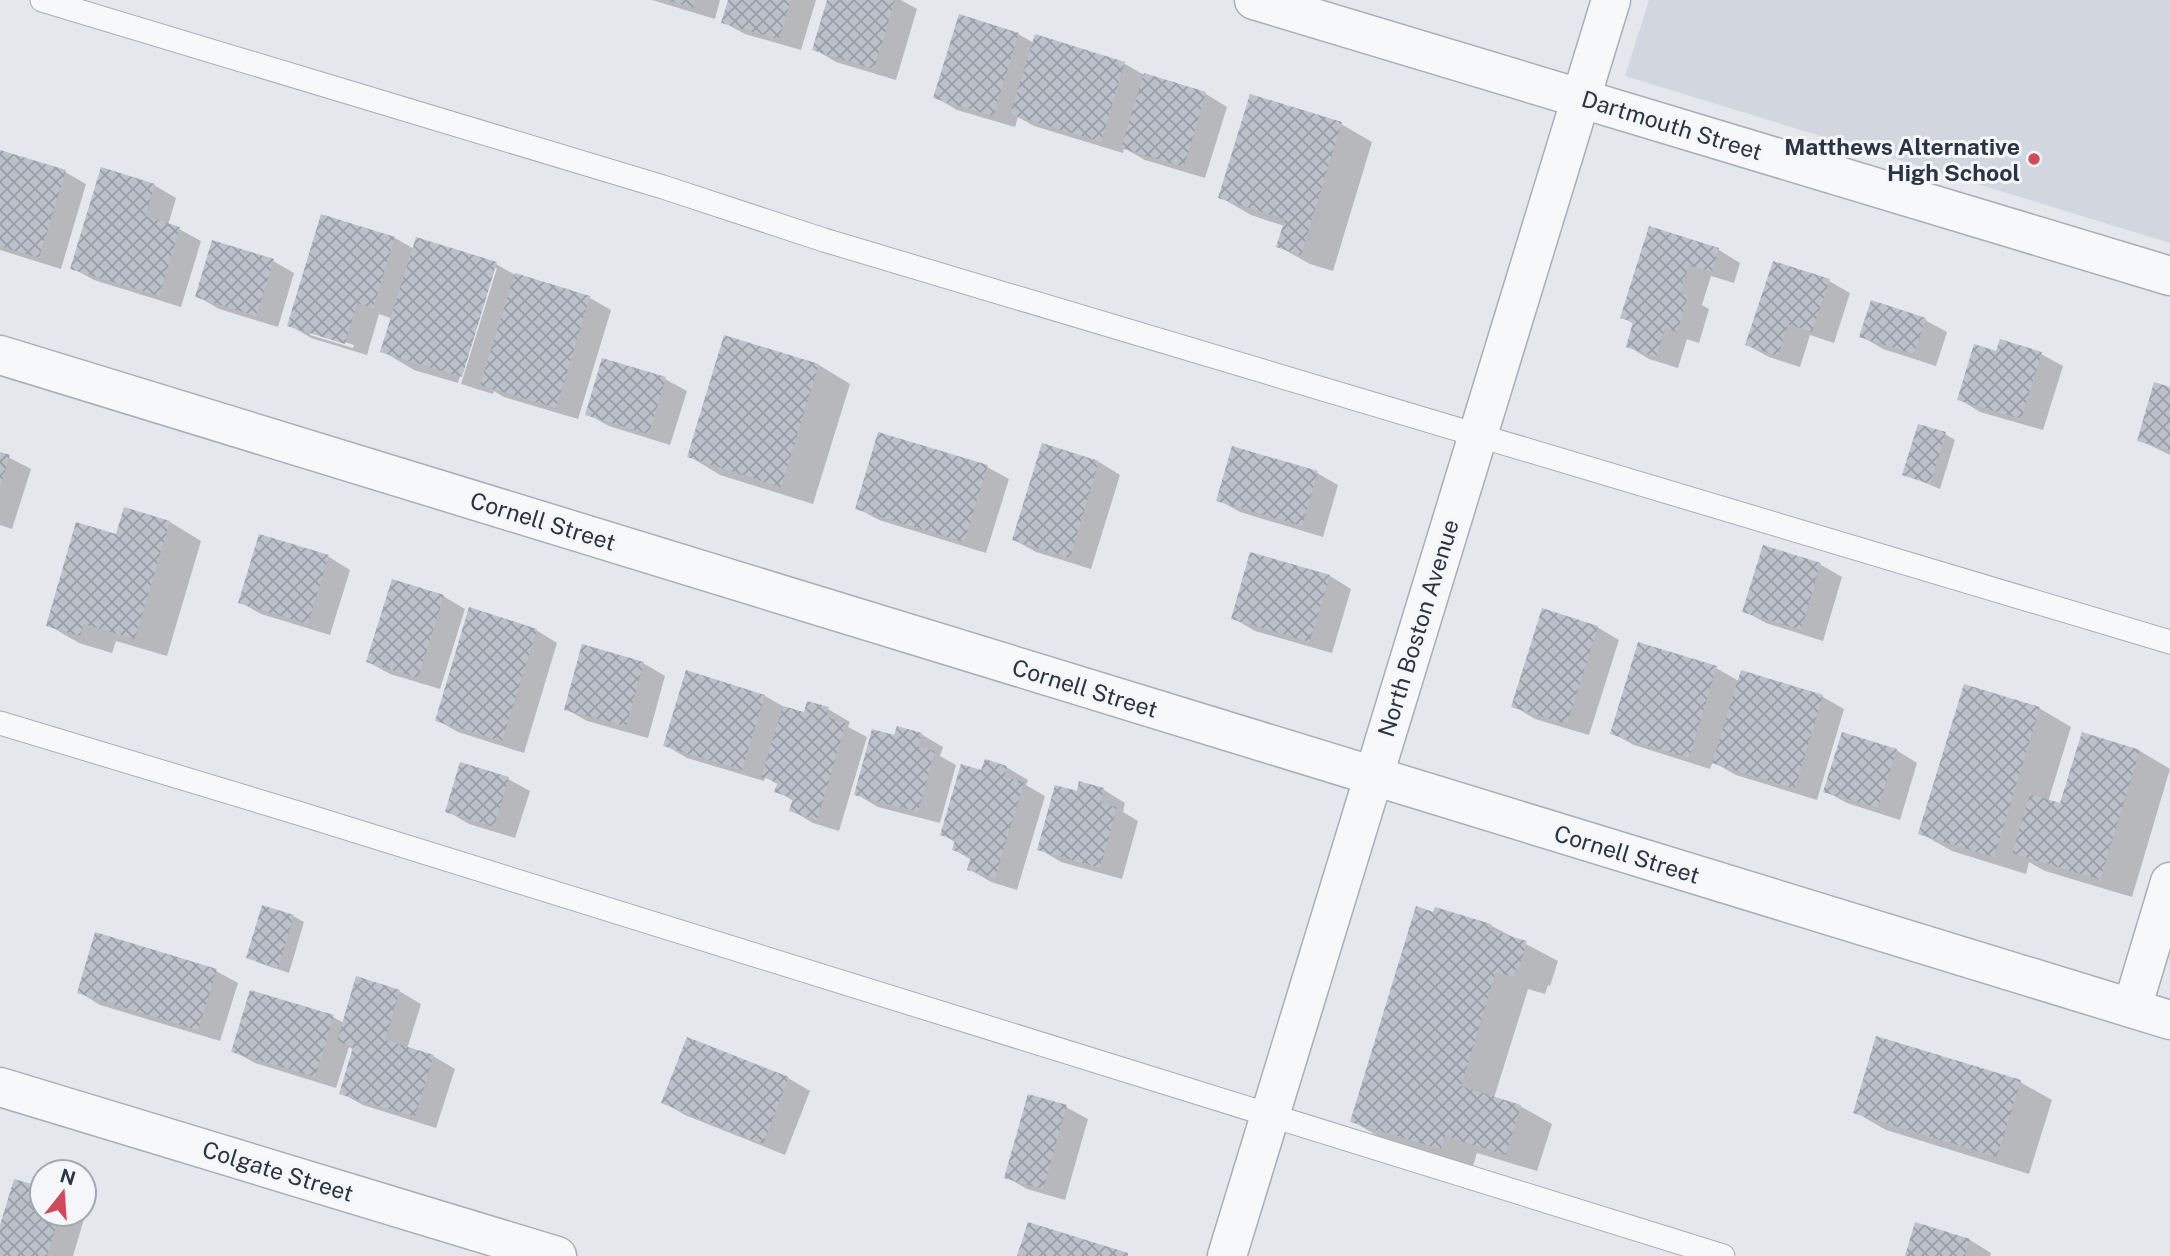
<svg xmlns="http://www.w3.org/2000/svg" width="2170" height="1256" font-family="'Public Sans',sans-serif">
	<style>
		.built { fill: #d2d6de }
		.shadow { fill: #0003; fill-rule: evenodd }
		.building { fill: url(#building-cross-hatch) }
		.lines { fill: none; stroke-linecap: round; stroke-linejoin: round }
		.lane-casing { stroke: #a9aeb7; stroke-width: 25 }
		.street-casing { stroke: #a9aeb7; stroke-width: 41 }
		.lane { stroke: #f7f8fa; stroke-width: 23 }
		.street { stroke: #f7f8fa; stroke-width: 38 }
		.poi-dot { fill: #d1495b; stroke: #f4f6f9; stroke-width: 2.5 }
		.labels { text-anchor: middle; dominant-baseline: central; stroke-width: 6; stroke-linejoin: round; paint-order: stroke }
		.street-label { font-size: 23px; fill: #2b3445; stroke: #f4f6f9 }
		.poi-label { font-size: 23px; font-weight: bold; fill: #2b3445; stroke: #f4f6f9; text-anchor: end }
	</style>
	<defs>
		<pattern id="building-cross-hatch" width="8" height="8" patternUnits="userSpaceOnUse" patternTransform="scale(1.75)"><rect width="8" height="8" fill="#bbc0ca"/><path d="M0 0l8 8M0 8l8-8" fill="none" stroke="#989da6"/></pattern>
	</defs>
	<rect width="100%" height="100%" fill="#e4e7ec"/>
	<path class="built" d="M1649,0h521v243l-545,-167z"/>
	<g class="shadow">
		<path d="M652,0h68l-5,19z"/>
		<path d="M730,0h86l-15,50 -56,-16 -22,-12z"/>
		<path d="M829,0h72l16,9 -21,71 -60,-18 -22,-13z"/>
		<path d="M1018,34l16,9 2,-7 89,28 21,12 60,18 21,13 -22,71 -60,-18 -21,-12 -1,5 -89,-27 -16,-9 -3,10 -58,-17 -22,-13z"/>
		<path d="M1341,124l31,18 -39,129 -23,-7 -32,-18 6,-20 -33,-11 -31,-18z"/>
		<path d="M0,152l65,20 21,12 -25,85 -61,-19z"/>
		<path d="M154,185l22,13 -8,27 11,4 22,12 -20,66 -87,-27 -22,-12z"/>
		<path d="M1650,228l69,22 21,13 -6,20 -23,-7 -9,29 7,4 -10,34 -12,-4 -9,29 -29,-9 -21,-13 6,-22 -12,-7z"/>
		<path d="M395,238l19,11 82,15 21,12 73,22 21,12 -33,109 -74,-22 -10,-6 -1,3 -32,-10 36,-116h-4l-35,115 -44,-13 -32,-19 11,-32 -14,-5 -12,41 -56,-17 -22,-13zM310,331l44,14 -1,3 -43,-13z"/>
		<path d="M273,261l21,12 -16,54 -59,-18 -22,-13z"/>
		<path d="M1829,281l21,12 -16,50 -24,-8 -10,32 -31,-10 -22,-12z"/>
		<path d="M1925,320l22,12 -11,34 -53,-17 -22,-13z"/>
		<path d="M1997,353l44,1 22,12 -20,64 -63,-18 -21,-13z"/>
		<path d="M819,365l31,19 -37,120 -93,-29 -31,-19z"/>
		<path d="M665,379l22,12 -17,54 -61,-19 -22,-12z"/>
		<path d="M2170,388v67l-31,-15z"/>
		<path d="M1945,434l10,6 -15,49 -36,-15z"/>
		<path d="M0,453l31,16 -19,60 -12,-4z"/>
		<path d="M1099,462l21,13 -29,94 -55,-17 -22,-12z"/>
		<path d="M987,467l22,12 -23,74 -107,-33 -22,-12z"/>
		<path d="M1317,473l21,12 -15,52 -83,-25 -22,-12z"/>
		<path d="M170,522l31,19 -34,115 -51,-15 -4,12 -33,-10 -31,-18 70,-89z"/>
		<path d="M260,536l69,21 21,13 -20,65 -69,-21 -21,-12z"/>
		<path d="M1764,547l57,18 21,12 -19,64 -57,-18 -22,-12z"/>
		<path d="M1252,554l78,22 21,13 -19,64 -77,-22 -22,-13z"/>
		<path d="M443,596l22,13 -25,80 -50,-15 -22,-12z"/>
		<path d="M1597,627l22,13 -30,95 -54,-16 -21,-13z"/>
		<path d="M536,630l21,13 -33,110 -66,-21 -21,-12z"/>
		<path d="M643,663l22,13 -17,62 -61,-17 -21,-12z"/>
		<path d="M1716,668l23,13 3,-9 81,25 21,12 -27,91 -81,-25 -23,-13 -3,7 -76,-24 -22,-12z"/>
		<path d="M765,696l21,12 19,6 23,-5 22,13 -2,5 19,10 -28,94 -26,-8 -22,-13 3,-9 -18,-10 3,-6 -14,-8 -1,4 -77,-23 -22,-13z"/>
		<path d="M2039,708l32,19 -23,75 13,4 22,-72 57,17 30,18 -38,128 -87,-26 -16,-9 -3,12 -74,-23 -32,-18z"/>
		<path d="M921,734l22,13 -3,9 16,9 -16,58 -62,-16 -22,-13 40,-57z"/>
		<path d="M1896,750l21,13 -17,57 -53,-17 -22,-12z"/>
		<path d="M1006,767l22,13 -2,5 19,11 -28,94 -26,-8 -22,-13 3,-9 -18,-10 2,-7 -14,-9 41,-61z"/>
		<path d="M508,779l22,12 -15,47 -46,-14 -22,-13z"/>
		<path d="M1080,784l24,6 21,13 -2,9 15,9 -16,58 -61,-17 -22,-13 39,-56z"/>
		<path d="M293,916l11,6 -15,51 -30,-10 -11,-6z"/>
		<path d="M1490,925l68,36 -8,25 -2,-1 -3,9 -17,-5 -34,109 26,8 32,18 -15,47 -60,-18 -4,13 -90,-27 -31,-18z"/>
		<path d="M216,971l22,12 -18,58 -120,-36 -21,-13z"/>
		<path d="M399,991l22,13 -14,45 26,7 22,13 -19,59 -73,-23 -22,-12 13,-43 -5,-3 -13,41 -81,-25 -22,-12 100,-34 11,6z"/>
		<path d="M788,1078l22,13 -25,64 -100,-40 -22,-13z"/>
		<path d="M2020,1082l32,18 -23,74 -143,-44 -31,-18z"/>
		<path d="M1066,1107l22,12 -23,81 -38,-11 -21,-12z"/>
		<path d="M42,1189v25h42v-7l3,2 -14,47h-73v-25z"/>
		<path d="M1970,1240l21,13 -1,3h-83z"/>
	</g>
	<g class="building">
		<path d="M668,0h27l-2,8z"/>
		<path d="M728,0h63l-12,39 -58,-16z"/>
		<path d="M827,0h68l-21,69 -62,-19z"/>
		<path d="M959,14l60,19 -26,83 -60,-18z"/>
		<path d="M1035,34l90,28 -24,80 -91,-28z"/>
		<path d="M1144,73l62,19 -22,75 -63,-19z"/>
		<path d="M1250,94l92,28 -41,133 -25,-8 9,-28 -67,-21z"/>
		<path d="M0,150l66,20 -27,88 -39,-12z"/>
		<path d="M101,167l54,17 -10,32 35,11 -21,69 -89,-27z"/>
		<path d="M321,214l74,23 -22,71 -16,-5 -12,41 -58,-18z"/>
		<path d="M1649,226l70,22 -7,24 -23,-7 -9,28 8,2 -11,37 -12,-4 -9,29 -30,-10 7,-25 -13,-4z"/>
		<path d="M416,237l81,25 -35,115 -82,-25z"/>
		<path d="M212,240l62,19 -18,57 -61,-19z"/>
		<path d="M1773,261l57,18 -18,53 -24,-8 -10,32 -33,-11z"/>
		<path d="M515,273l75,23 -34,112 -76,-23z"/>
		<path d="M1871,300l55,18 -12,36 -55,-17z"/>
		<path d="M724,335l95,29 -38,123 -94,-30z"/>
		<path d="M2000,339l42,13 -21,67 -64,-19 17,-56 22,7z"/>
		<path d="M602,358l64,19 -17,57 -64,-19z"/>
		<path d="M2154,382l16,5v63l-33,-9z"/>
		<path d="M1918,424l28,8 -16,52 -28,-9z"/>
		<path d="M878,432l110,33 -24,77 -109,-33z"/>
		<path d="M1042,443l57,18 -29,97 -58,-18z"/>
		<path d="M1232,446l86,25 -16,55 -86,-25z"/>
		<path d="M0,452l10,3 -9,30h-1z"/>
		<path d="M124,507l46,14 -35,118 -51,-15 -4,12 -34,-10 30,-104 40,12z"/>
		<path d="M259,534l70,21 -21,69 -70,-21z"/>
		<path d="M1763,545l58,18 -20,67 -59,-18z"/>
		<path d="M1250,552l80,23 -20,67 -79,-23z"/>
		<path d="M392,579l52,16 -26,83 -52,-16z"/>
		<path d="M469,607l68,22 -35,112 -67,-20z"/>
		<path d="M1542,608l56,18 -31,98 -56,-17z"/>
		<path d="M1638,642l79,24 -28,92 -79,-24z"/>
		<path d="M582,644l62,18 -18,64 -62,-16z"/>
		<path d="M686,670l79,25 -23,75 -79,-24z"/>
		<path d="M1741,670l82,25 -28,94 -83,-26z"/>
		<path d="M1964,684l76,23 -46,150 -76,-23z"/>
		<path d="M807,701l22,6 -3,10 20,6 -29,97 -28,-9 4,-13 -19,-6 4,-10 -17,-5 22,-71 21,6z"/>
		<path d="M897,726l25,7 -4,14 17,4 -17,61 -64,-17 18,-66 22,6z"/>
		<path d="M1842,732l55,17 -19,59 -55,-16z"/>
		<path d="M2082,732l58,18 -40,130 -88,-27 18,-59 30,9z"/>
		<path d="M985,759l22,7 -3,10 20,6 -29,96 -28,-8 4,-14 -19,-6 3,-10 -15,-5 21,-71 20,6z"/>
		<path d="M460,762l49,15 -15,50 -49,-15z"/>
		<path d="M1079,781l25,7 -3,15 16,4 -17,61 -63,-18 18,-65 22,6z"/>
		<path d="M262,905l32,10 -16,53 -32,-10z"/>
		<path d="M1416,906l17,6 2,-5 56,17 -2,6 38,11 -8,28 -3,-1 -2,9 -18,-5 -35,114 60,19 -15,50 -61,-19 -4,13 -91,-27z"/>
		<path d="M95,932l122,37 -19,61 -121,-37z"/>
		<path d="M356,976l44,14 -15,50 49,15 -19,62 -76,-23 14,-47 -16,-6z"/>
		<path d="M250,990l84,25 -19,62 -84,-25z"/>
		<path d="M1876,1036l145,44 -24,77 -144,-44z"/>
		<path d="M687,1037l102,40 -26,67 -102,-41z"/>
		<path d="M1028,1094l39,11 -24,84 -39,-11z"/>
		<path d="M14,1179l28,8v27h18l-13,42h-47v-31z"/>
		<path d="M1028,1222l100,31v3h-111z"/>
		<path d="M1915,1222l55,17 -5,17h-60z"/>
	</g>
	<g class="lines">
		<g class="lane-casing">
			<g id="lane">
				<path d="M42,0l621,187 161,53 1346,402"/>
				<path d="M0,723l298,90 1425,443"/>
			</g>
		</g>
		<g class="street-casing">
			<g id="street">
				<path d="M1254,0l916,276"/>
				<path d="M0,355l2170,665"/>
				<path d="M2132,1008l38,-126"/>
				<path d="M0,1087l557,169"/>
				<path d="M1227,1256l384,-1256"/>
			</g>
		</g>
		<use href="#lane" class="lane"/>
		<use href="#street" class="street"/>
	</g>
	<circle class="poi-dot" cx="2034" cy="159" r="7"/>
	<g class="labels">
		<g class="street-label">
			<text transform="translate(1672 125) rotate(17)">Dartmouth Street</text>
			<text transform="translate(543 521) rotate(17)">Cornell Street</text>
			<text transform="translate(1418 628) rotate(-73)">North Boston Avenue</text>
			<text transform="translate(1085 688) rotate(17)">Cornell Street</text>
			<text transform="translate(1627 854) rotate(17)">Cornell Street</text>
			<text transform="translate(278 1171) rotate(17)">Colgate Street</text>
		</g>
		<g class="poi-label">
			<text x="2020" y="146">Matthews Alternative<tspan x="2020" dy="26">High School</tspan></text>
		</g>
	</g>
	<g transform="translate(63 1193) rotate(17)"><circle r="33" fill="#f4f6f9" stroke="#a4a8b1" stroke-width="2"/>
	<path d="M0-5L12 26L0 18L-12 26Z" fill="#d1495b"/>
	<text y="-10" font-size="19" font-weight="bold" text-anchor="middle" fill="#2b3445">N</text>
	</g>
</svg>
